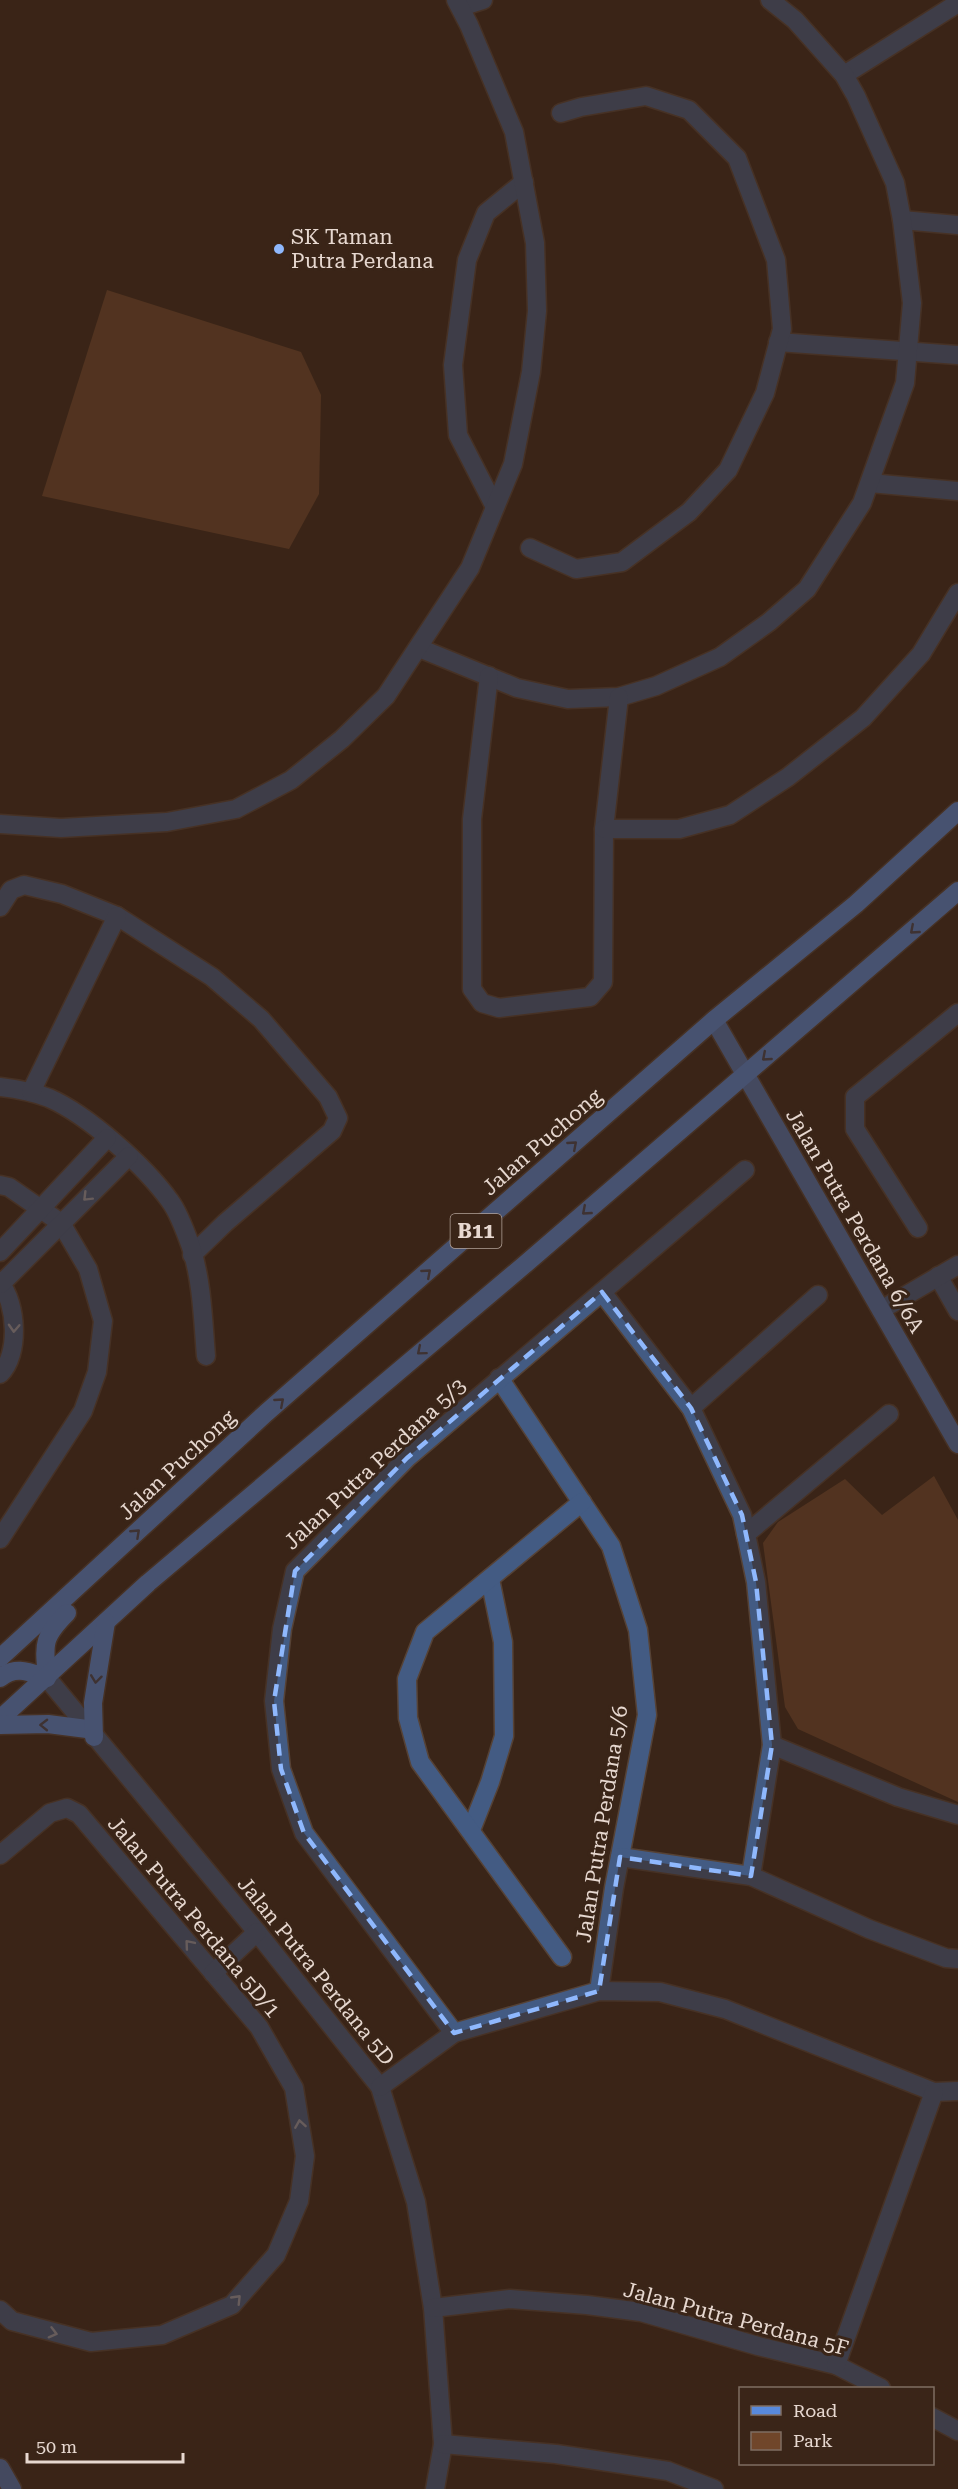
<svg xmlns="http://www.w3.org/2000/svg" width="958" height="2489" font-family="'Roboto Serif',serif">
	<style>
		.green { fill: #70462a }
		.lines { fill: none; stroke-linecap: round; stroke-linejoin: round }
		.street-casing { stroke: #564235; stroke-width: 21 }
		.secondary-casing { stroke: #564235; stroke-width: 21 }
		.primary-casing { stroke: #564235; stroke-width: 21 }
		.street { stroke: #435b83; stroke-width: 18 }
		.secondary { stroke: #5075b5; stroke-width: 18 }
		.primary { stroke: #5889db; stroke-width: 18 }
		.oneway { stroke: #434352 }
		.oneway2 { stroke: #9da0ad }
		.marked { fill: none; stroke: #8fb8fd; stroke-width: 4.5; stroke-dasharray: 12 8; stroke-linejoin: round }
		.poi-dot { fill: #8fb8fd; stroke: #3a2518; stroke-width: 2 }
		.labels { text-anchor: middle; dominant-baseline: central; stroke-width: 6; stroke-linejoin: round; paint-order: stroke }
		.shield { fill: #3a2518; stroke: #b3a299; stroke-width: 1.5 }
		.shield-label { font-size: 20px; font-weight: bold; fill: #e7d8d0 }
		.poi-label { font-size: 21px; fill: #e7d8d0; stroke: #3a2518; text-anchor: start }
		.street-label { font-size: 21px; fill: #e7d8d0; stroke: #3a2518 }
	</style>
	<rect width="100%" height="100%" fill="#3a2518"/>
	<g class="green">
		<path d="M107,290l194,62 20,43 -2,99 -30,55 -247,-53z"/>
		<path d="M934,1476l24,44v282l-160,-73 -13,-22 -22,-164 15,-21 67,-43 37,36z"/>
	</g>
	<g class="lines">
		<g class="street-casing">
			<g id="street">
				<path d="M461,7l22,-7"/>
				<path d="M844,75l114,-72"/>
				<path d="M902,220l56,5"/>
				<path d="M778,342l180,13"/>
				<path d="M870,483l88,8"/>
				<path d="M495,507l-37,-72 -5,-70 14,-105 19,-47 38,-31"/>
				<path d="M530,548l46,21 46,-7 67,-50 39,-42 37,-77 17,-64 -6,-69 -39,-102 -48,-48 -43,-14 -65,11 -20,6"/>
				<path d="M419,648l98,40 51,11 51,-2 37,-11 64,-29 49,-35 38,-33 55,-86 43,-120 7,-80 -10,-83 -7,-37 -39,-87 -12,-21 -49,-55 -25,-20"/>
				<path d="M489,676l-17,143v170l10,14 17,5 91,-11 13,-15 1,-153 15,-132"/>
				<path d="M0,824l61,4 106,-6 69,-13 55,-29 51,-41 44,-43 84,-128 43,-104 18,-92 6,-61 -2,-68 -21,-111 -45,-107 -13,-25"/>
				<path d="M604,829h75l51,-14 58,-38 75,-59 58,-64 37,-61"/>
				<path d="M0,907l11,-17 13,-5 38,9 55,22 95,61 49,42 67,78 10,21 -6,13 -107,92 -33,32"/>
				<path d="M0,1087c17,2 33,5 49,11 39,17 96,68 121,103 9,12 16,32 21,46 11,34 12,73 15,109"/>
				<path d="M31,1092l86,-176"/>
				<path d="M0,1185l9,2 52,36 27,46 15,52 -6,51 -14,39 -83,128"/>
				<path d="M918,1228l-63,-99v-32l103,-84"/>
				<path d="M0,1252l107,-114"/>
				<path d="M938,1276l20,35"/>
				<path d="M0,1283c17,20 20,72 0,91"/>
				<path d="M1,1284l128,-128"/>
				<path d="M602,1292l89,116 51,107 14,67 16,163 -21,131"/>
				<path d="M881,1310l77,-45"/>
				<path d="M499,1378l112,168 27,84 9,85 -33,173 -15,103"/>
				<path d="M691,1408l127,-113"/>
				<path d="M746,1534l143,-120"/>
				<path d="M47,1678l210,254 123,155 36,115 17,106 10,136 -8,45"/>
				<path d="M772,1745l126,52 60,18"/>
				<path d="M471,1830l19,-48 14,-46 -1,-94 -13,-63"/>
				<path d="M0,1855l50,-42 17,-5 12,6 180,213 35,61 11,68 -6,45 -23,54 -44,50 -70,30 -71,7 -79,-21 -12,-11"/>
				<path d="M620,1857l131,19 118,53 77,29 12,1"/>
				<path d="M562,1957l-142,-195 -12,-44 -1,-39 18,-47 157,-130"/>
				<path d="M213,1973l44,-41"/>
				<path d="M454,2033l-150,-200 -23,-64 -7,-68 8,-72 13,-58 112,-113 338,-288"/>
				<path d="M380,2087l74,-54 145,-42 61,1 65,17 209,83 24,-1"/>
				<path d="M433,2308l77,-9 77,6 54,7 117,34 78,19 45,23"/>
				<path d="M836,2365l98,-273"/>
				<path d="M932,2417l26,14"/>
				<path d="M443,2444l113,10 112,17 46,18"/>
			</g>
		</g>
		<g class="secondary-casing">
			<g id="secondary">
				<path d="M714,1020l244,424"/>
				<path d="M0,2468l12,21"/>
			</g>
		</g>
		<g class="primary-casing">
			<g id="primary">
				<path d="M0,1658l266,-245 448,-393 142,-116 102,-93"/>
				<path d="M0,1678c16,-13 29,-6 47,0 -3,-34 -5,-40 20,-65"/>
				<path d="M0,1719l148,-136 375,-317 435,-375"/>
				<path d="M0,1725l48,-1 39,5"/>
				<path d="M94,1737l-1,-34 13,-81"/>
			</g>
		</g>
		<use href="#street" class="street"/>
		<use href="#secondary" class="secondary"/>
		<use href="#primary" class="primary"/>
	</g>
	<defs><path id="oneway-chevron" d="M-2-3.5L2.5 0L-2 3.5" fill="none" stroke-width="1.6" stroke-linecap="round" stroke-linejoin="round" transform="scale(1.5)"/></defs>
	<g class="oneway">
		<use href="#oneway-chevron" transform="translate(914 930) rotate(139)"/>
		<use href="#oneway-chevron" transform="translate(766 1057) rotate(139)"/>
		<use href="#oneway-chevron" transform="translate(573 1145) rotate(-41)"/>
		<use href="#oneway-chevron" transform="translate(586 1211) rotate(139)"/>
		<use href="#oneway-chevron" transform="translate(427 1273) rotate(-41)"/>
		<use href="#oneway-chevron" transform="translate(421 1351) rotate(140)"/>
		<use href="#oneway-chevron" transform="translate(280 1402) rotate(-41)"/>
		<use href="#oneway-chevron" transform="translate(136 1533) rotate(-43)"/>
		<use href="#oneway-chevron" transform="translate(96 1679) rotate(97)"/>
		<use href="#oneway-chevron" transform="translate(44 1725) rotate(-179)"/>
	</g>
	<g class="oneway2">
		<use href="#oneway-chevron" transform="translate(87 1197) rotate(135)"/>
		<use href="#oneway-chevron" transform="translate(14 1328) rotate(93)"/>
		<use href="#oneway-chevron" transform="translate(189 1944) rotate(-130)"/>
		<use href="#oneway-chevron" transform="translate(300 2124) rotate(-99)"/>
		<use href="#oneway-chevron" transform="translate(237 2299) rotate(-46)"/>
		<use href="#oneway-chevron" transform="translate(53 2333) rotate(15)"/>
	</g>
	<path d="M0 0H958V2489H0ZM602,1292l89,116 51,107 14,67 16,163 -21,131 -131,-19 -21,134 -145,42 -150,-200 -23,-64 -7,-68 21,-130 112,-113z" fill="#3a2518" fill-opacity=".55" fill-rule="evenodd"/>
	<path class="marked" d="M602,1292l89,116 51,107 14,67 16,163 -21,131 -131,-19 -21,134 -145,42 -150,-200 -23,-64 -7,-68 21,-130 112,-113z"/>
	<circle class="poi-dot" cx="279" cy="249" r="6"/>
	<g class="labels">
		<rect class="shield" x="450.5" y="1214" width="51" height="34" rx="4.5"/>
		<g class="shield-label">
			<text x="476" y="1231">B11</text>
		</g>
		<g class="poi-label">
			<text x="291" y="237">SK Taman<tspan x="291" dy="24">Putra Perdana</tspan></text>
		</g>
		<g class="street-label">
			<text transform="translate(542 1142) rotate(-41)">Jalan Puchong</text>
			<text transform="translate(855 1221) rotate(60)">Jalan Putra Perdana 6/6A</text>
			<text transform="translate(375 1464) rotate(-43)">Jalan Putra Perdana 5/3</text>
			<text transform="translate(177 1465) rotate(-43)">Jalan Puchong</text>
			<text transform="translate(602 1824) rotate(-81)">Jalan Putra Perdana 5/6</text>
			<text transform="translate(194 1917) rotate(50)">Jalan Putra Perdana 5D/1</text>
			<text transform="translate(316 1971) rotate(51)">Jalan Putra Perdana 5D</text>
			<text transform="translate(736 2319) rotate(15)">Jalan Putra Perdana 5F</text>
		</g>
	</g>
	<rect x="739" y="2387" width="195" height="78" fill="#3a2518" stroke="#7f6d62" stroke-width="1.5"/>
	<rect x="751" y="2406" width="30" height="9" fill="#5889db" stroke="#7f6d62" stroke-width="1.5"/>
	<text x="793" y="2417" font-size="18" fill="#e7d8d0">Road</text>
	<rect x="751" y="2432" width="30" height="18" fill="#70462a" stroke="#7f6d62" stroke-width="1.5"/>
	<text x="793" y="2447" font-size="18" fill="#e7d8d0">Park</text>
	<path d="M27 2453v9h156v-9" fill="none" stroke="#e7d8d0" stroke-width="3"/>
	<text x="36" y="2453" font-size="18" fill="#e7d8d0" stroke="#3a2518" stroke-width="4.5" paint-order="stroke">50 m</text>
</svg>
